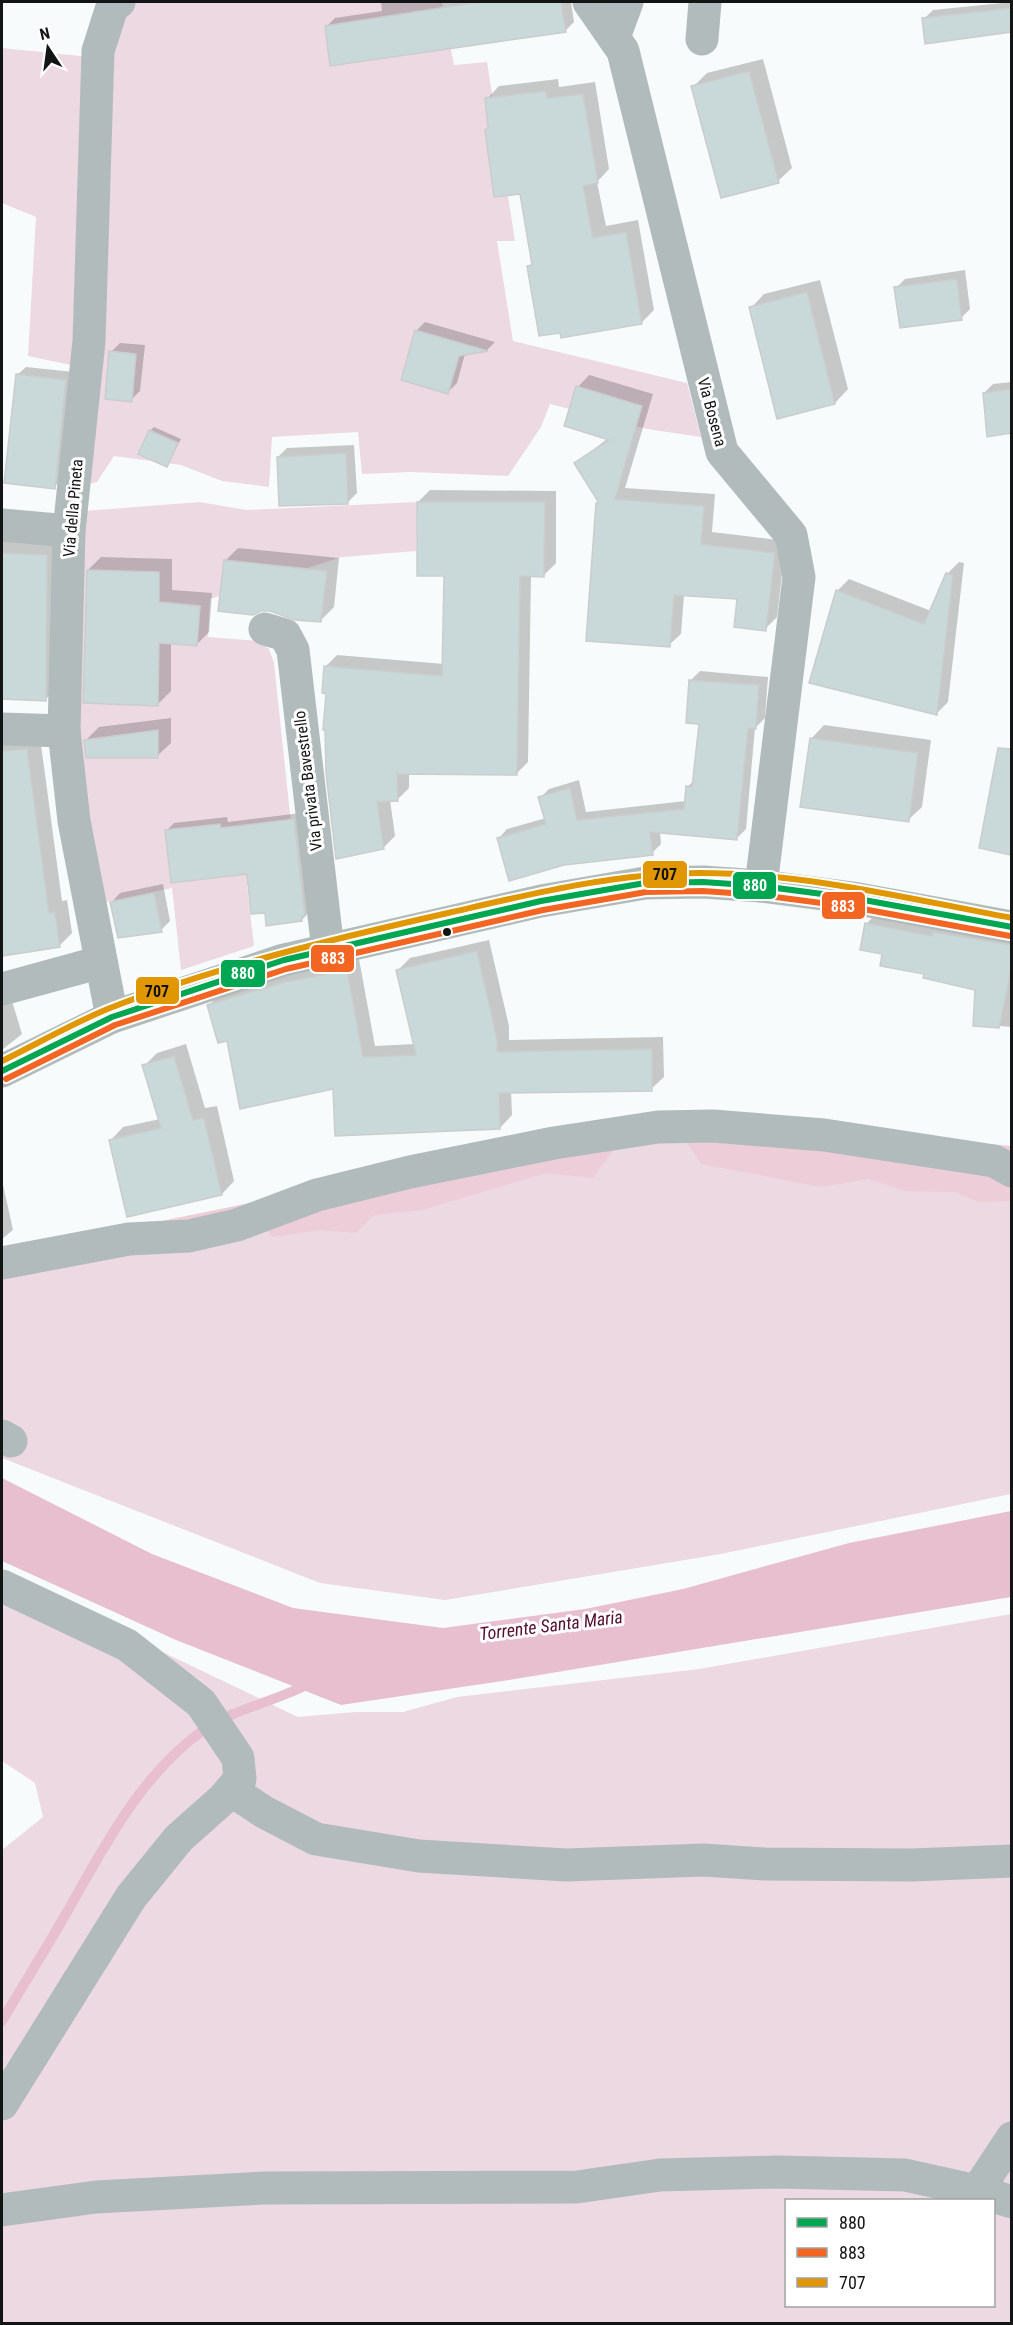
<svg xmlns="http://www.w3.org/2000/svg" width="1013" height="2325" font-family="'Roboto Condensed',sans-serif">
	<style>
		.green { fill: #edd9e1; fill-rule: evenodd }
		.forest { fill: #eccdd8 }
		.water { fill: #e7bfce }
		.shadow { fill: #0003 }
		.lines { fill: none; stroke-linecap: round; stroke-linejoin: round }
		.stream { stroke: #e7bfce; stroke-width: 10 }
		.building { fill: #c9d8d8; stroke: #cbcdcd; stroke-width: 1.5 }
		.minor { stroke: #b2bbbb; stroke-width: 33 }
		.bus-1-casing { stroke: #fff; stroke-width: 10 }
		.bus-2-casing { stroke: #fff; stroke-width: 10 }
		.bus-3-casing { stroke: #fff; stroke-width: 10 }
		.bus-1 { stroke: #00a651; stroke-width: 6 }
		.bus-2 { stroke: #f26522; stroke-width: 6 }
		.bus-3 { stroke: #e09702; stroke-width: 6 }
		.bus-dot { fill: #131414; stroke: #fff; stroke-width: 2 }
		.labels { text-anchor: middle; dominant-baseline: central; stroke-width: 6; stroke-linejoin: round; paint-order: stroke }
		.street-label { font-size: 16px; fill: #131414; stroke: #fff }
		.water-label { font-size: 18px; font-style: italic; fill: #530e30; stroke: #fff }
		.line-badge { stroke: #fff; stroke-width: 2 }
		.badge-label { font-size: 16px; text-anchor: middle; font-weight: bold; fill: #fff }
		.pale-badge-label { font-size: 16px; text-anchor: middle; font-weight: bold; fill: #111 }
	</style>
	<rect width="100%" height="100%" fill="#f8fbfb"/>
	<g class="green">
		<path d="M131,2h311l12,63 33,-3 28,179h-18l16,100 174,42 14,54 -54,-8 -97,-25 -9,23 -33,49 -97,-4 -49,2 -4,-42 -86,5 -3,50 -47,-6 -41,-16 -67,-9 -17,26 -12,3 14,-114 -71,-15 8,-139 -34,-14v-155l108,11z"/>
		<path d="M200,502l46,8 171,-8 -1,49 -74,6 -132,42 -2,38 50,4 11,8 5,14 23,217 -50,5 7,61 -73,24 -9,-82 -75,16 -21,-146 8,-247z"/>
		<path d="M650,1124l361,59v311l-290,60 -276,46 -125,-17 -318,-125v-201z"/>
		<path d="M2,1575l296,142 57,-5h48l54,-15 242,-28 312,-55v709h-1009v-473l41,-33 -8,-34 -33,-22zM786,2200h208v106h-208z"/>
	</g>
	<path class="forest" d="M679,1115l332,31v55l-32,1 -24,-10 -50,-1 -36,-12 -48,8 -120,-23 -18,-28 -64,7 -26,35 -47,-5 -124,37 -48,5 -18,18 -35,-3 -49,7 -9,-16 -121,4z"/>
	<path class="water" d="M2,1478l150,76 141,54 150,20 142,-19 98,-20 166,-46 162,-32v86l-502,83 -168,25 -165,-65 -174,-79z"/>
	<g class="shadow">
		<path d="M381,2h190l3,20 -9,9 -239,-4 9,-9 47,-7z"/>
		<path d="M1012,2v29l-86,11 -2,-23 9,-9z"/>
		<path d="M763,59l29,109 -14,13 -85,-94 14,-14z"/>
		<path d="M558,79l1,8 36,-5 14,87 -12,13 9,44 32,-6 16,90 -13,13 -112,-57 4,-4 -12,-70 -31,-65 -3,-28 12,-13z"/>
		<path d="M965,270l5,39 -9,9 -65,-30 9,-9z"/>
		<path d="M820,280l28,109 -13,14 -84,-95 13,-14z"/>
		<path d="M425,322l70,20 -8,8 -22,4 -8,29 -9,9 -32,-61z"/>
		<path d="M120,343l25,2 -5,46 -9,9 -20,-48z"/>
		<path d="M26,367l48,5 -12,107 -8,8 -37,-112z"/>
		<path d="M589,375l64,19 -28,94 90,6 -3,38 74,9 -9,76 -12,12 -27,-31 -54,-3 -3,39 -12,11 -71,-142 2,-2 -24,-37 32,-26 -30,-51z"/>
		<path d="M1012,382v49l-24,4 -4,-42 9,-9z"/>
		<path d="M154,427l27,12 -14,26 -17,-34z"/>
		<path d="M354,445l3,48 -9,9 -70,-45 9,-9z"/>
		<path d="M430,490l126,1v72l-12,12h-13l-3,187 -12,12 -107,-2v16l-12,12h-7l5,36 -12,12 -56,-156 -2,-25 12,-12 107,9 1,-89 -27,-73z"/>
		<path d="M2,540l58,2 -1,144 -14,14 -43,-2z"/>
		<path d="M238,548l101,10 -5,49 -14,14 -95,-60z"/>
		<path d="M101,557l71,2v31l40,3 -3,39 -13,13 -25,-2v48l-13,13 -70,-134z"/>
		<path d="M959,562l5,1 -16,139 -11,11 -100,-122 12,-12 82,32 16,-37z"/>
		<path d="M700,671l68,6 -3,41 -10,10 -9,101 -9,9 -77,-7 1,13 -9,9 -153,-15 8,-9 39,-11 -6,-20 9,-9 30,-9 7,32 100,-11 1,-14 8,-7 5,-57 -9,-43z"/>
		<path d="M171,718v25l-14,13 -72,-15 14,-14z"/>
		<path d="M824,725l107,15 -9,67 -14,13 -97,-81z"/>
		<path d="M40,737l22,164 5,-1 5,33 -13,13 -57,9v-214z"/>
		<path d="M1001,777l11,2v71l-3,3z"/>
		<path d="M301,813l8,99 -7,8 -36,-9 -18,-39 -81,-42 7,-7 53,-6 1,5z"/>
		<path d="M163,884l7,37 -9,9 -50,-27 9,-10z"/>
		<path d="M875,915l137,20v92l-37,-3 2,-35 -51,-17 -42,-19 -18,-29z"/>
		<path d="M489,940l20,86v14l154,-3 1,40 -13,12 -140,2 1,24 -12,13 -165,-41 -107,-48 -20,-33 13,-12 77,-24 61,-11 16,87 40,-2 -17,-74 12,-12z"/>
		<path d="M12,1001l10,33 -20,16v-46z"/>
		<path d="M186,1044l19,64 12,-2 17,75 -12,13 -111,-54 12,-13 37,-8 -16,-53 13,-13z"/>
		<path d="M2,1180l11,50 -11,9z"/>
	</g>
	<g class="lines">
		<path class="stream" d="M2,2021c21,-36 44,-72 65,-109 37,-65 73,-136 135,-181 32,-23 74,-29 108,-48"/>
	</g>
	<g class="building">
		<path d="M479,2h82l5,30 -236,34 -5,-40z"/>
		<path d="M1011,8v24l-86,12 -3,-26z"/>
		<path d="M749,71l30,112 -58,15 -30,-112z"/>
		<path d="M546,91l1,7 36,-4 15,89 -15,3 10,52 33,-6 16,92 -81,14 -1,-5 -21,3 -12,-70 5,-1 -12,-71 -26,3 -9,-67 3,-2 -3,-30z"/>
		<path d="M957,279l5,41 -62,8 -6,-41z"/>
		<path d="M807,292l28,112 -58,15 -28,-112z"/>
		<path d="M415,330l73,21 -29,5 -11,38 -47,-14z"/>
		<path d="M109,351l27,3 -4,48 -27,-3z"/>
		<path d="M16,374l50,6 -11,109 -51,-6z"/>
		<path d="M576,386l66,20 -27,93 89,7 -3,38 74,9 -9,78 -32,-4 3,-28 -63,-4 -4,52 -84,-6 10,-138h3l-25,-40 35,-23 -45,-14z"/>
		<path d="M1011,389v44l-24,4 -4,-44z"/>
		<path d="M149,430l29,13 -11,24 -29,-13z"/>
		<path d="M346,453l2,51 -69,2 -2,-49z"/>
		<path d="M417,502h128l-1,75 -24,-1 -3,199 -120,-1 1,27 -21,1 7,47 -48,10 -10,-86 -1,-43h-2l3,-36 -4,-1 2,-27 118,10 2,-100h-27z"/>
		<path d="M2,553l45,2 -1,146 -44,-2z"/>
		<path d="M224,560l103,11 -6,51 -26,-2 -25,-9h-9l-8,4 -35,-4z"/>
		<path d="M87,570l72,2v30l41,4 -3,40 -38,-3 -1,63 -75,-3z"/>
		<path d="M946,573l7,2 -16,140 -128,-32 27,-93 88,34z"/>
		<path d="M689,680l70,5 -3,44 -8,-1 -11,112 -87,-8 3,23 -89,10 -55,16 -12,-43 49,-14 -8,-27 32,-9 7,32 107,-11 2,-23 6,1 7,-63 -13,-1z"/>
		<path d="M158,730v28h-72l-2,-18z"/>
		<path d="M810,738l108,15 -9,69 -109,-15z"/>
		<path d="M998,748l13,1v106l-32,-7z"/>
		<path d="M27,749l22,164 6,-1 5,35 -58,9v-205z"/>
		<path d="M294,819l11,97 -3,1v4l-36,5 -1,-13 -14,1 -4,-40 -76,9 -6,-53 55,-6 1,4z"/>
		<path d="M154,893l8,39 -44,6 -8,-36z"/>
		<path d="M865,923l67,13 1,-4 78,13v26l-12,57 -26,-2 2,-36 -52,-12 1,-4 -44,-8 2,-12 -22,-4z"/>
		<path d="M477,951l20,88v13l155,-3v42l-153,2 1,36 -165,7 -2,-47 -93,20 -13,-68 -9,2 -11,-38 78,-23 62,-12 16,87 53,-2 -20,-85z"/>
		<path d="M174,1056l19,64 11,-2 18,77 -95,22 -18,-77 52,-12 -19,-63z"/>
	</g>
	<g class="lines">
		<g class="minor">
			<path d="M589,2l34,49 99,401 69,83 8,42 -38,309"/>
			<path d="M614,37l13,-35"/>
			<path d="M702,39l3,-37"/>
			<path d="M2,525l67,6"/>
			<path d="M265,629l20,6 8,15 35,300"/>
			<path d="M2,729l62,2"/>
			<path d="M2,989l99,-27"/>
			<path d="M112,1017l-38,-196 -10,-90 5,-200 20,-190 9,-290 14,-44 7,-5"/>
			<path d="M2,1071l110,-54 172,-57 257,-59 104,-18 58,-1 58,4 92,12 159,29"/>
			<path d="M2,1263l127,-24 60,-3 48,-11 80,-30 93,-23 144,-29 104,-16 55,-1 111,9 170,26 18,10"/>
			<path d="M2,1436l9,5"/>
			<path d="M2,1586l125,59 74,58 37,55 2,21 -16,19 -45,40 -48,59 -129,207"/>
			<path d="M231,1790l33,22 52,27 103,17 147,9 138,-5 61,4 147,1 100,-4"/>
			<path d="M977,2191l35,-53"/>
			<path d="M2,2210l94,-13 168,-9 313,-1 83,-12 118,-3 127,3 72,16 35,11"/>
		</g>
		<g class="bus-1-casing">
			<path id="bus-1" d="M2,1071l110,-54 172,-57 257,-59 104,-18 58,-1 58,4 92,12 159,29"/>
		</g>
		<g class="bus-2-casing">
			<path id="bus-2" d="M6,1079l109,-54 171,-56 257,-59 103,-18 57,-1 57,4 92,12 158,29"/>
		</g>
		<g class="bus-3-casing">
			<path id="bus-3" d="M2,1061c35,-17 71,-38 108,-53 109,-42 223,-69 338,-95 83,-19 167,-40 252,-40 105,0 210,26 312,45"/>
		</g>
		<use href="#bus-1" class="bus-1"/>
		<use href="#bus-2" class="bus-2"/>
		<use href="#bus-3" class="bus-3"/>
	</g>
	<circle class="bus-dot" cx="447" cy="932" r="5"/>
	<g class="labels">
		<g class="street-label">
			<text transform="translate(712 412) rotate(75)">Via Bosena</text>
			<text transform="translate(73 508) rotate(-85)">Via della Pineta</text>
			<text transform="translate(308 781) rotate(-97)">Via privata Bavestrello</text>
		</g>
		<g class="water-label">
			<text transform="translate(551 1625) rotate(-7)">Torrente Santa Maria</text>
		</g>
	</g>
	<g class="line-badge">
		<rect x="642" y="860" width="46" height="29" rx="6" fill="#e09702"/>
		<rect x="732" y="871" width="45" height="29" rx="6" fill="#00a651"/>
		<rect x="821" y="891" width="45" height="29" rx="6" fill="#f26522"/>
		<rect x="310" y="944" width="45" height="29" rx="6" fill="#f26522"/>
		<rect x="220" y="959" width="46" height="29" rx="6" fill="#00a651"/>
		<rect x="135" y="976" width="45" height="29" rx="6" fill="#e09702"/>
	</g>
	<g class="badge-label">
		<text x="755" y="891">880</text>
		<text x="843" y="912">883</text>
		<text x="333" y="964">883</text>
		<text x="243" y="979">880</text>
	</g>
	<g class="pale-badge-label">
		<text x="665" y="880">707</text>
		<text x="157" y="997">707</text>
	</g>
	<rect width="1013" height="2325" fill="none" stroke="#131414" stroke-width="6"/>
	<rect x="785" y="2199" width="210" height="108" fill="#ffffff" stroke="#a1a1a1" stroke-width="1.5"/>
	<rect x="797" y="2218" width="30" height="9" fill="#00a651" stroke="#a1a1a1" stroke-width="1.5"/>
	<text x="839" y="2229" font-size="18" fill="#131414">880</text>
	<rect x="797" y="2248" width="30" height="9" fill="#f26522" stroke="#a1a1a1" stroke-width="1.5"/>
	<text x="839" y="2259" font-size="18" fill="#131414">883</text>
	<rect x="797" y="2278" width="30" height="9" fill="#e09702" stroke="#a1a1a1" stroke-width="1.5"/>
	<text x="839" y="2289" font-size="18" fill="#131414">707</text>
	<g transform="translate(48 48) rotate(347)" stroke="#ffffff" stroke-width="4.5" paint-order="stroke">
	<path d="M0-4.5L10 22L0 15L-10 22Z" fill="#131414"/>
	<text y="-9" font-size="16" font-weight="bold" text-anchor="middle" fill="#131414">N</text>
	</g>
</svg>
